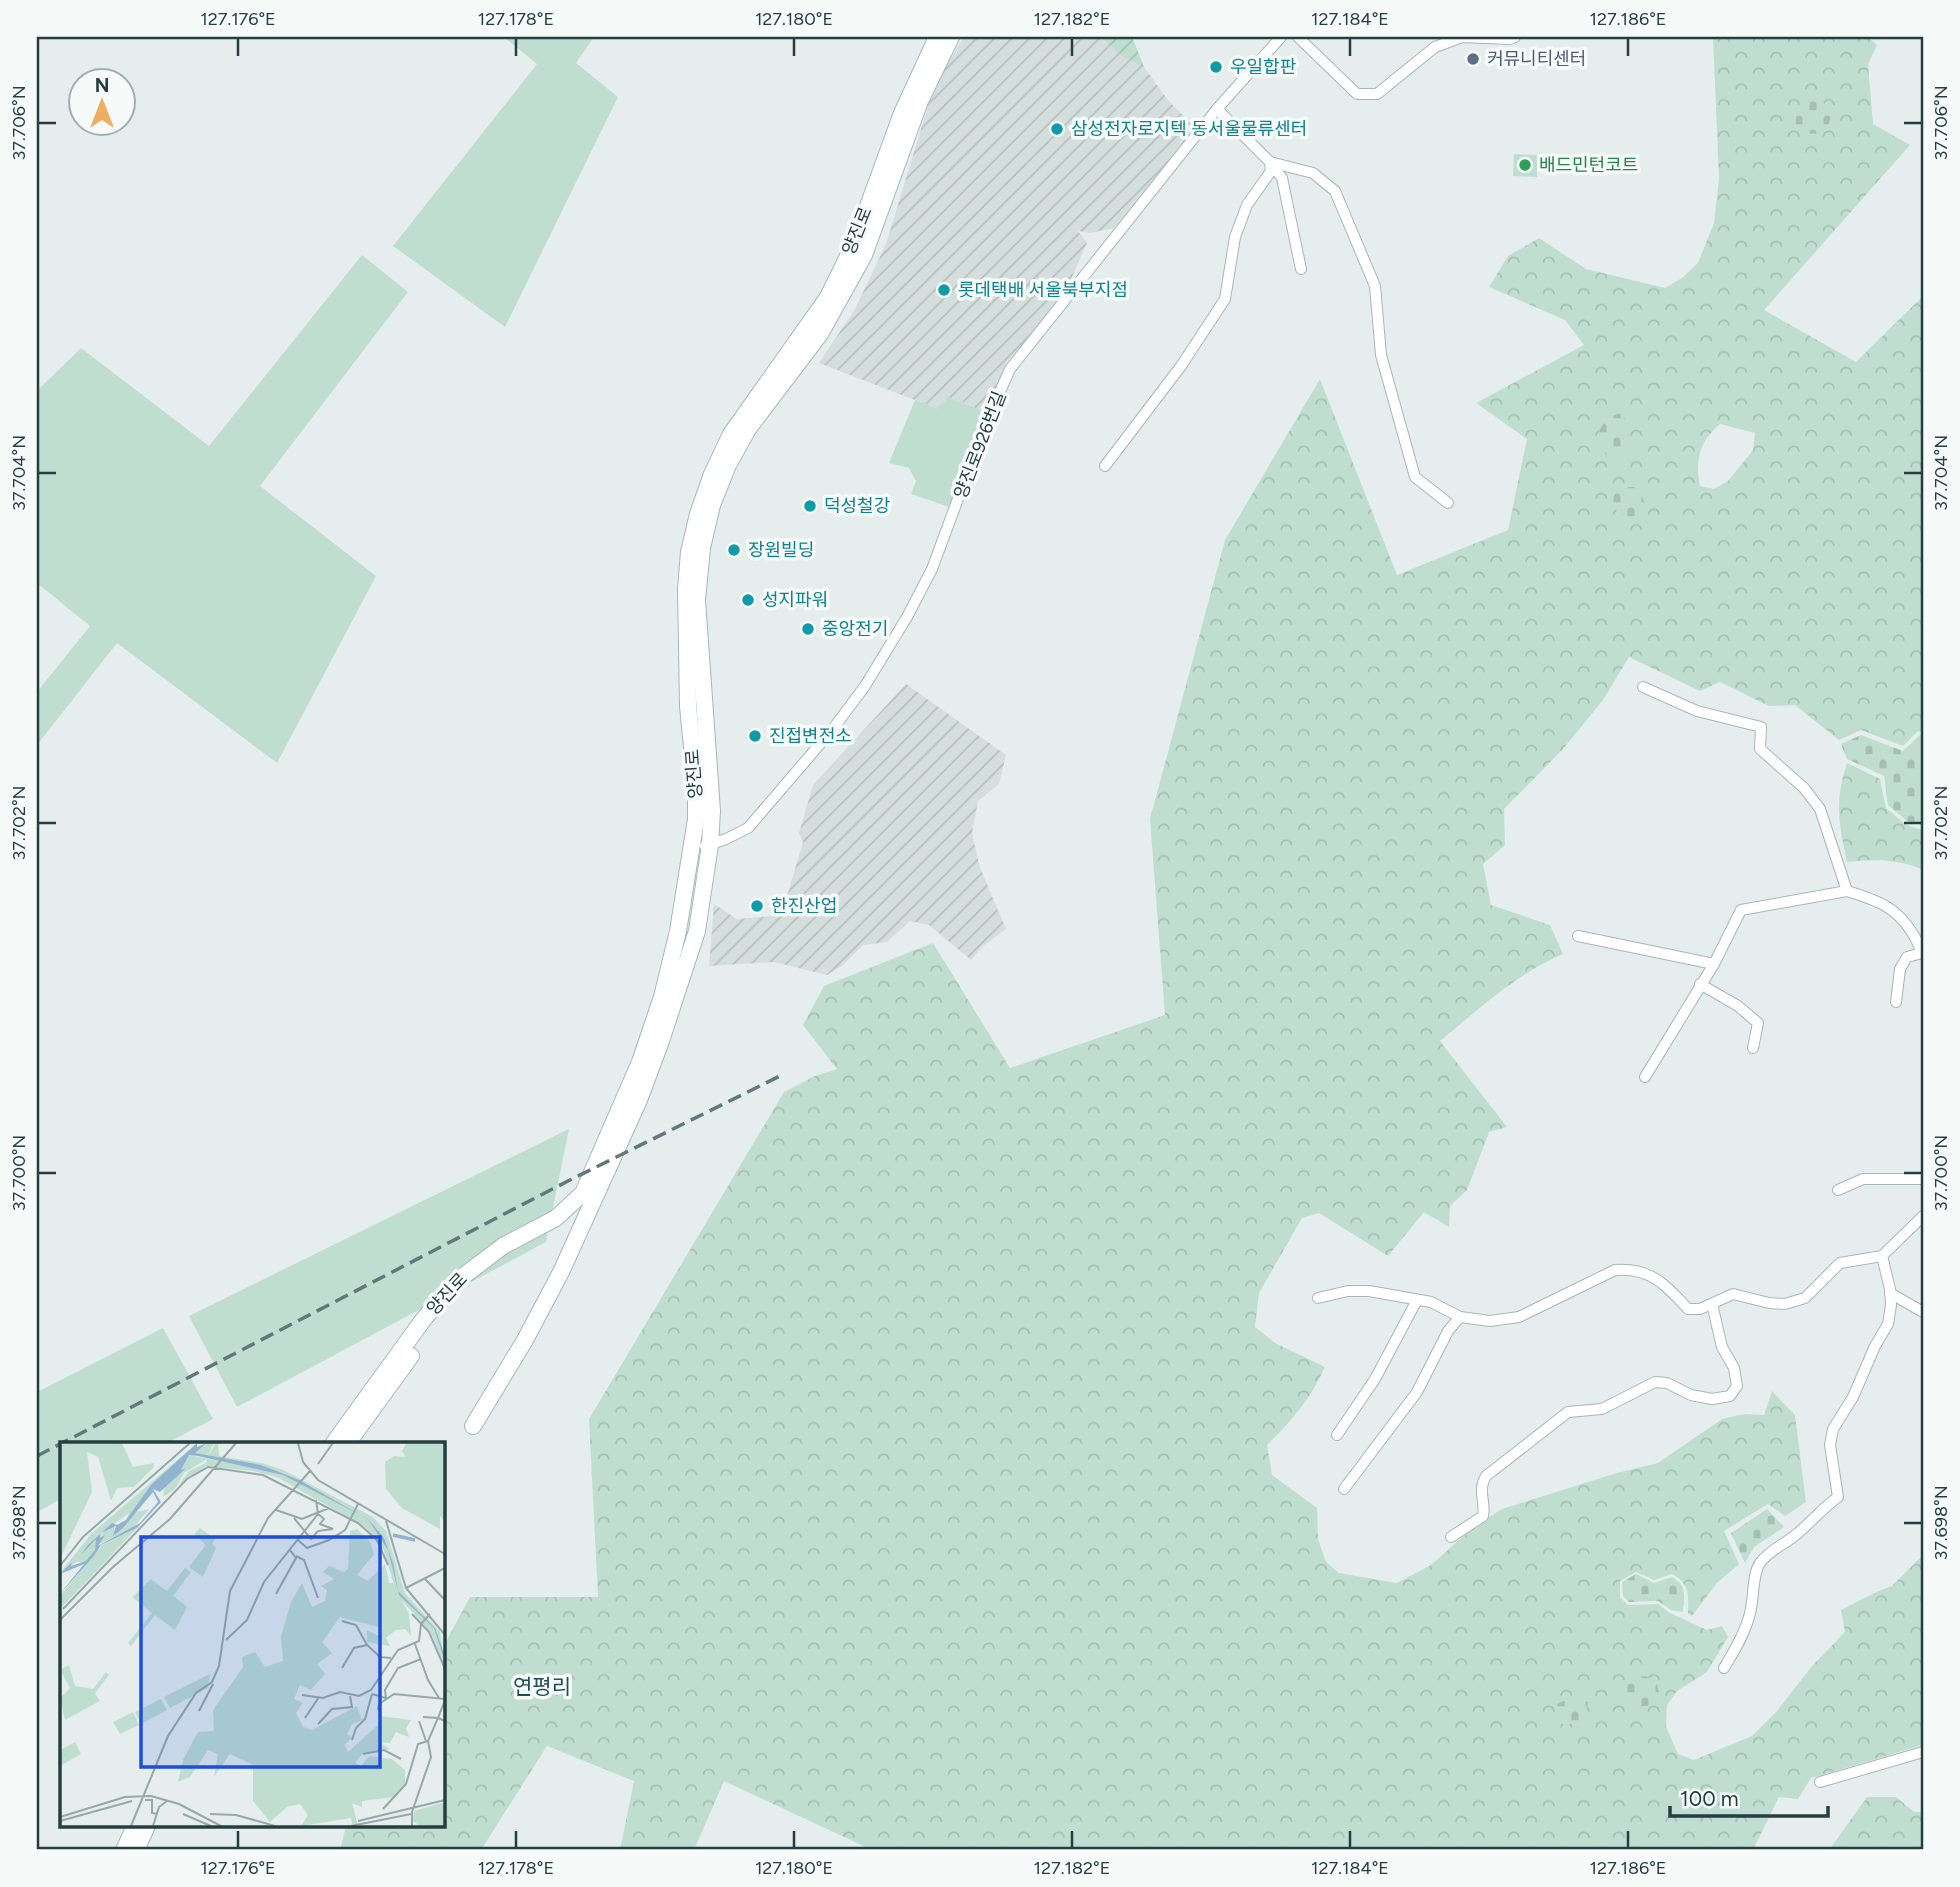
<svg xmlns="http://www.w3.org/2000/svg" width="1960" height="1887" font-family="Figtree,'Noto Sans KR',sans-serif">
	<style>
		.industrial { fill: url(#industrial-furrows) }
		.grass { fill: #bfded1 }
		.forest { fill: url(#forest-crowns); fill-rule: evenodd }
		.cemetery { fill: url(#cemetery-stones) }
		.garden { fill: url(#garden-furrows) }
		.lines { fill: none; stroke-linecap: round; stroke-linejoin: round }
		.street-casing { stroke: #a8b6b6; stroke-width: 12 }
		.secondary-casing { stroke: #a4b9b8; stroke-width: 18 }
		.street { stroke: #fff; stroke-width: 10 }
		.secondary { stroke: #fff; stroke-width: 16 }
		.rail { stroke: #607a7b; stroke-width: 3.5; stroke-dasharray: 14 7; stroke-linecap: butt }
		.ticks { fill: none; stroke: #253f40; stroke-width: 2.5 }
		.service-dot { fill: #5c6f8a; stroke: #f6faf9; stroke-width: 2.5 }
		.culture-dot { fill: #0f9aa8; stroke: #f6faf9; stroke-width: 2.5 }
		.leisure-dot { fill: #2e9e5b; stroke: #f6faf9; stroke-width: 2.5 }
		.labels { text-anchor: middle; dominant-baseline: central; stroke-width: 7; stroke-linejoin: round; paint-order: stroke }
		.service-label { font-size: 18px; fill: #4e5e75; stroke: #f6faf9; text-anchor: start }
		.culture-label { font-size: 18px; fill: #0d838f; stroke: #f6faf9; text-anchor: start }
		.leisure-label { font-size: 18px; fill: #27864d; stroke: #f6faf9; text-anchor: start }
		.street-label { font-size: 18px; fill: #253f40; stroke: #f6faf9 }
		.quarter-label { font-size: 21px; fill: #214f51; stroke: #f6faf9 }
		.inset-river { fill: none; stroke: #90b3d0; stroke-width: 3.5 }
		.inset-road { fill: none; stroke: #98a8a8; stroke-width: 2 }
		.view { fill: #1d4ed8; fill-opacity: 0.15; stroke: #1d4ed8; stroke-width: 3.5 }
		.inset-edge { fill: none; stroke: #253f40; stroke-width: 3.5 }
		.neatline { fill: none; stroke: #253f40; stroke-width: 2.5 }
		.ticks-label { font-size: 18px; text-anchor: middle; fill: #253f40 }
	</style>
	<defs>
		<pattern id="industrial-furrows" width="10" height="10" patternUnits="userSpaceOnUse" patternTransform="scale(1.75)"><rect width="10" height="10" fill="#d4dedc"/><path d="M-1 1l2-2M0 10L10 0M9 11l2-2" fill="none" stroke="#b6c0be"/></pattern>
		<pattern id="forest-crowns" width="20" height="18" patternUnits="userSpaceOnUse" patternTransform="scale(1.75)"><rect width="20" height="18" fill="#bfded1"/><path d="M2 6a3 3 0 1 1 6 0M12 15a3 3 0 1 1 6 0" fill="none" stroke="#a4c0b4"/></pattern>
		<pattern id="cemetery-stones" width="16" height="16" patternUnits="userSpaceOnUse" patternTransform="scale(1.75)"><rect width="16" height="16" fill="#bfded1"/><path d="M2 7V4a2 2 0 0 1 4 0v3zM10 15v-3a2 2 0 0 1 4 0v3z" fill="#a4c0b4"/></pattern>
		<pattern id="garden-furrows" width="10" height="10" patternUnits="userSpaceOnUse" patternTransform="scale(1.75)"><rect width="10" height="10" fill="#bfded1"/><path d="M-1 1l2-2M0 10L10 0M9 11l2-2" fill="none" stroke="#a4c0b4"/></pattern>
	</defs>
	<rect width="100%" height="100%" fill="#e5eeed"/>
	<g class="industrial">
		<path d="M964,37h168l12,30 24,33 27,28 -81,100 -24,5 -12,-2 9,12 -18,41 -30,42 -32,35 -21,51 -38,-15 -10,12 -119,-46 36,-54 31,-65 49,-161z"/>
		<path d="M906,684l100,71 -7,29 -21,17 -6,32 8,35 26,61 -24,18 -11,13 -42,-35 -19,-4 -23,21 -24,3 -20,20 -16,10 -53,-13 -65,4 5,-62 23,15 50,-4v-19l16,-54 -4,-9 14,-48z"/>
	</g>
	<g class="grass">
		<path d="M504,37h90l-18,26 42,34 -113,230 -112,-81 144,-182z"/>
		<path d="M1514,154l23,1v22l-24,-1z"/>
		<path d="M362,255l46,37 -148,194 116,90 -99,187 -160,-120 -80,102v-53l53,-66 -53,-43v-192l44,-43 128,98z"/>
		<path d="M948,397l38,15 -37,95 -38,-13 5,-13 -7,-13 -20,-5 26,-63 23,9z"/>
		<path d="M569,1129l-23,113 -309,165 -48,-91z"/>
		<path d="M163,1328l50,91 -48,25h-104v55l-24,13v-120z"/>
	</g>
	<g class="forest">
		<path d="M1713,37h155l9,8 -9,19 5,60 37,21 -146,165 92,52 67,-66v436l-5,-1 -15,15 -42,-16 -22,10 -44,-35 -26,1 -49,-24 -20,9 -71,-34 -26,43 -40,49 -59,60 1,36 -22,19 8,41 59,20 13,29c-47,20 -84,55 -123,87l67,86 -18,5 -22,58 -17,16 -1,21 -25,-15 -36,44 -69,-43 -17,5 -43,75 -4,34 20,16 50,24c-14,31 -34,55 -58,78l5,30 45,33 1,31 8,23 13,11 58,10 34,-18 45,-40 26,-16 115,-36 41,-10 64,-44 22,-5 20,1 8,-24 23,24 11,87 -21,14 -17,-12 -44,27 15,33 -22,19 -25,33 -4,-2c0,-20 3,-29 -16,-40l-18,6 -18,-8 -16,9v16l8,8 30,-1 12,9 37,17 15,-4 6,11 -21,35 -30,19 -10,14 -1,22 12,27 16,6 58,-24 25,-25 35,-45 33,-34 -4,-22 35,-18 16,-6 31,-31v190l-112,33 -13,21 -19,-2 -26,53h-881l-148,-69 -30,69h-74l14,-69 -87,-35 -66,104h-141l6,-24h97v-179l27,-50h128l-9,-178 195,-327 31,-16 22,-7 -34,-44 21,-39 109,-43 77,125 155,-53 -15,-196 75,-279 95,-161 77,196 111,-45 19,-91 -51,-36 108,-58 -19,-25 -76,-33 19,-31 31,-18 47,31 79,19 17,-10 16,-15 16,-40 5,-45zM1720,424l35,9 -2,17 -25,31 -14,8 -14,-3c-5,-26 -1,-44 20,-62z"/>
		<path d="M1847,763l33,16 6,29 20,17 17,5v40c-23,-11 -50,-11 -76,-8 -8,-40 -13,-59 0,-99z"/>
		<path d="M1867,1797h29l18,15h9v38h-94z"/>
	</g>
	<g class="cemetery">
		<path d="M1821,98l10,17 -3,13 -9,6 -18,-1 -6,-8 2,-12 9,-12z"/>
		<path d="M1620,414l4,1 3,36 -20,9 -8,-29 8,-14z"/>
		<path d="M1631,487h7l8,19 -7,9 -10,2 -12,-6 -5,-12 7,-11z"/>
		<path d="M1861,735l42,16 17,-16h3v90l-16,-4 -19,-16 -4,-29 -37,-17 -6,-15z"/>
		<path d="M1767,1509l17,18 -30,20 -9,16 -14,-30z"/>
		<path d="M1636,1574l18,9 18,-6c16,10 12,18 11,35l-12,-2 -13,-9 -29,1 -6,-6 -1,-14z"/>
		<path d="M1646,1676l11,8 3,13 -8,8 -14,2 -11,-8 -5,-10 5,-11z"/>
		<path d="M1571,1698l17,4 -2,12 -12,10h-14l-6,-7 2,-13z"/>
	</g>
	<path class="garden" d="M1101,37h31l12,30 -20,-10z"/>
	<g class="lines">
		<g class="street-casing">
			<g id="street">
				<path d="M1298,37l59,57h20l58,-47 27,-10 48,2 5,-2"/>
				<path d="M1270,162l43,11 22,18 40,95 6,69 34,122 33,26"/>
				<path d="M1271,164l11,14 19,91"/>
				<path d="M1105,466l76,-100 44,-67 10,-62 12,-32 24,-34 -1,-9 -53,-53"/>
				<path d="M1643,687l54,24 64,16 -1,22 44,39 16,21 27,82c29,9 49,15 66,43 4,6 6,14 10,20"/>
				<path d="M705,846l21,-7 22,-11 84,-98 33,-44 42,-69 25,-48 54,-146 24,-54 207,-260 64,-72"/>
				<path d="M1578,936l136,28"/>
				<path d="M1700,984l38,22 20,17 -5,25"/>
				<path d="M1896,1002l4,-33 7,-12 15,-4"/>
				<path d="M1645,1077l69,-113 27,-54 106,-19"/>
				<path d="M1838,1190l25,-11h60"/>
				<path d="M1890,1293l33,19"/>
				<path d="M1318,1298l30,-7h21l62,11 29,15 30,4 29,-4 96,-47c35,-3 51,15 73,39h12l33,-15 36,9 16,1 20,-6 35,-35 42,-7 41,-40"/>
				<path d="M1337,1435l38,-56 42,-79"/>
				<path d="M1344,1489l73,-97 31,-61 12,-14"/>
				<path d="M1451,1537l32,-21c3,-15 -6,-25 3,-40l82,-64 34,-3 53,-27 12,1 24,12 21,4 18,-3 7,-10 -3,-18 -12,-21 -10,-43"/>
				<path d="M1724,1668c9,-15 19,-31 24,-48 7,-17 3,-44 12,-57 10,-14 26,-19 38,-30 14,-12 25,-25 40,-36l-8,-52 3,-16 20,-32 22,-51 13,-22 3,-19 -1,-16 -8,-33"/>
				<path d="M1820,1782l103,-30"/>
			</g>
		</g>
		<g class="secondary-casing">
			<g id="secondary">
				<path d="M473,1426l52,-86 36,-68 78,-172 22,-59 36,-110 13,-86 2,-34 -15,-211 5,-52 10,-43 16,-40 20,-36 72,-95 44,-79 56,-154 31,-64"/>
				<path d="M333,1444l90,-124 30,-36 50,-38 53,-28 27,-25 57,-131 22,-65 16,-66 18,-112v-31l-8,-82 -2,-117 3,-37 9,-38 14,-40 19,-40 97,-137 27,-55 47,-129 35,-76"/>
				<path d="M347,1444l64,-88"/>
				<path d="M124,1850l11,-24"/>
				<path d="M136,1850l11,-24"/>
			</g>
		</g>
		<use href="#street" class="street"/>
		<use href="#secondary" class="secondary"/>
		<path class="rail" d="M37,1456l531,-275 214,-106"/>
	</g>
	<path class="ticks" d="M238,38v18M516,38v18M794,38v18M1072,38v18M1350,38v18M1628,38v18M38,123h18M1904,123h18M38,473h18M1904,473h18M38,823h18M1904,823h18M38,1173h18M1904,1173h18M38,1523h18M1904,1523h18M238,1831v17M516,1831v17M794,1831v17M1072,1831v17M1350,1831v17M1628,1831v17"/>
	<circle class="service-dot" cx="1473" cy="59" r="7"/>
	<g class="culture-dot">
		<circle cx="1216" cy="67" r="7"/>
		<circle cx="1057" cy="129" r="7"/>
		<circle cx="944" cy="290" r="7"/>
		<circle cx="810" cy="506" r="7"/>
		<circle cx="734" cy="550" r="7"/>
		<circle cx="748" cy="600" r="7"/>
		<circle cx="808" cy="629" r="7"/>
		<circle cx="755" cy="736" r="7"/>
		<circle cx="757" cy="906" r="7"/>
	</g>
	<circle class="leisure-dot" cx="1525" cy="165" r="7"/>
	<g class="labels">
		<g class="service-label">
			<text x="1487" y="59">커뮤니티센터</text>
		</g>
		<g class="culture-label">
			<text x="1230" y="67">우일합판</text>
			<text x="1071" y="129">삼성전자로지텍 동서울물류센터</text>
			<text x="958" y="290">롯데택배 서울북부지점</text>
			<text x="824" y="506">덕성철강</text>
			<text x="748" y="550">장원빌딩</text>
			<text x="762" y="600">성지파워</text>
			<text x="822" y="629">중앙전기</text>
			<text x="769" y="736">진접변전소</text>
			<text x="771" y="906">한진산업</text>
		</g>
		<g class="leisure-label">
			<text x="1539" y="165">배드민턴코트</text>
		</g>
		<g class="street-label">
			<text transform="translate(857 231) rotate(-68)">양진로</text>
			<text transform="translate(980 445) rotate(-69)">양진로926번길</text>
			<text transform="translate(694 774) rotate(-94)">양진로</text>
			<text transform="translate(447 1294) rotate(-47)">양진로</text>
		</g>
		<g class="quarter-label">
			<text x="542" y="1686">연평리</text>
		</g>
	</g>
	<g transform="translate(60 1442)">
		<rect width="385" height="385" fill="#e5eeed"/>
		<path d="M137,1l-45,42 -26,35 3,-7 -32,23 -2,14 -9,12h-10l-16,11 31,-39zM148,1h6l-5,10h1l5,-9 3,-1 1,13 43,7 21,7 90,47 13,14 19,62 35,39 5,35 -14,-34 -34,-38 -13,-44 -19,-24 -88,-50 -23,-6 -48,-5 -28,20 11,-15 17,-8 1,-4 -23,14 -9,16 -12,8 2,-12 15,-13 9,-17 83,16 -78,-18zM89,67l-16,19 -35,17 4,-12 12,-7v9l23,-23zM140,86l15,11 -3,5 4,4 -13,29 -14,-10 17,-22 -12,-11zM125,126l6,4 -18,24 14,11 -12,23 -20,-15 -24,31 -3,-3 24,-30 -20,-16 19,-18 16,12zM9,223l6,21 18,3 13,-17 3,3 -14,18 5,8 -35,19 -5,-22 10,-10 -10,-18zM150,232l-2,14 -38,20 -6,-11zM101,257l6,11 -26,14 -6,-12zM73,270l6,13 -19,9 -7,-12zM15,300l6,12 -21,12v-16z" fill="#bfded1"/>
		<path d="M62,1l11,24 21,-4v4l-20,20 -17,1 -6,13 -13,-44 -11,-5 5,40 -32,67v-115zM346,1h39v79l-5,-6v13l-38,-21 -16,-19 -1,-27 9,-6 12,1 -4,-6zM77,86l-29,31 -48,50v-13l42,-51zM297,87l13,13 4,12 -17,21 11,6 17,-17 4,19h4l16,31 2,22 -6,-7 -9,1 -10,8 4,8 -23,-4v-12l14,7 -3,-10 -38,-10 -18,25 10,11 -15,11 8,10 -14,16 -11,-5 -6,14 9,4 -7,10 7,14 9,3 45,-24 5,14 -10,4 -5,10 5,3 -7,8 3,7 30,-27 2,-9 31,4 -5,8 3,9 -13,-5 -6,11 -13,-1 14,7 -29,5 -7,9 6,3 8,-10 23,3 13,11v14l-11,13 -32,4v6l-10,-4 6,23h-5l-2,-8 -50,8 7,-11 -8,-11 -13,3 -17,15 -17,-21v-36l-23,-11 -16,23 4,-23 -10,-4 -18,27 -12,5 5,-22 15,-28 16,-1 -1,-21 30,-43 -1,-10 13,-5 10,15 18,-6 -2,-24 10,-35 11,-19 10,24 13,-6 2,-11 -6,-4 13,-7 -11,-7 6,-6 15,6 4,-3 2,-38zM385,360v24h-25l-7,-5 1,-10z" fill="#bfded1"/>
		<path d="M137,1v4l10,-4 -12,10 66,12 38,15 70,40 15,18 9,25 5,28 37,37 10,28v6l-11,-34 -35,-33 -11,-45 -20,-31 -85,-44 -85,-19 -9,-1 -8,15 5,-2 -26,24 -7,-3 8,13 -24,26 -36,17 -8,12 -33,37 24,-30 -24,10 12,-12 -1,4 15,-5 9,-11 1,-11 -15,16 6,-9 25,-23 5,2 9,-5 25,-35zM93,50l5,10 -18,21 -42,23 7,-11 -5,3 1,-5 15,-7 -3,10 10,-8z" fill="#90b3d0" fill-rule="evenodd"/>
		<path class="inset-river" d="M333,93l22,5"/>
		<path class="inset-road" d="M238,1l5,19 15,18 127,74M258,22l15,-21M256,58l2,14 6,5 -4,5 13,5 -15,2M216,68l26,9 27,-11M234,76l17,21 7,-8M326,79l20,67 39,47M238,98l9,8 22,-8 16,-10 13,-26M236,114l8,4 14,38M0,124l23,-29 107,-94M365,137l20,21M346,146l39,-20M216,152l20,-36 -6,-8M3,167l124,-130 21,-12 55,8 95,48 19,17 11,25M352,172l17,18 16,37M0,178l53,-53 57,-48 66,-76M282,179l14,4 11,20 13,12 11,1M166,198l21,-20 17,-38 54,-68M355,202l13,36 11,18M282,226l12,-20 13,-3M312,252l14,4 -1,-8 13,-22 23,-9M242,253l21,3 17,-6 19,4 12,-6 27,-40 21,-9 2,-17 9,-10M385,258l-7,18 7,3M318,268l1,-6 15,-10 51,5M139,269l14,-27M245,276l14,-21M359,279l7,20M258,282l14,-15 20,-2 -2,-11M292,298l4,-12 9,-9 7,-25M303,312l21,-4 17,9M85,358h7v13l5,1M323,367l23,-25 12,-40 10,-3M123,372l28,12M150,372l26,1 39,11M0,375l65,-20 26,-1 28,8 42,22M0,379l72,-20M298,379l87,-21M71,384l37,-90 28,-43 16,-11 7,-16 11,-75 38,-73 42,-47M93,384l6,-19 8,-6M291,384l60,-12M352,384v-14l19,-55 -3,-16 10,-23 -15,-1"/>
		<path class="view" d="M81,95h239v230h-239z"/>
		<rect width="385" height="385" class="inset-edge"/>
	</g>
	<rect width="1960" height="1887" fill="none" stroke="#f6faf9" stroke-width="77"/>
	<g transform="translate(102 102)"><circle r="33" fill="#f6faf9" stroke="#a2afaf" stroke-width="2"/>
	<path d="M0-5L12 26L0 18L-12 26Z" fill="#edae64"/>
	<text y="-10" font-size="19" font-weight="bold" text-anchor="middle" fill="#253f40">N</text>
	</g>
	<path d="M1670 1806v10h158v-10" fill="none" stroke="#253f40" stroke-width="3.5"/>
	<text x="1680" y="1806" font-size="21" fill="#253f40" stroke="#f6faf9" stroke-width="5" paint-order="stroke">100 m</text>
	<rect x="38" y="38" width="1884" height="1810" class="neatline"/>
	<g class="ticks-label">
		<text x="238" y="25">127.176°E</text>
		<text x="516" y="25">127.178°E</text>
		<text x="794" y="25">127.180°E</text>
		<text x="1072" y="25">127.182°E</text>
		<text x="1350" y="25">127.184°E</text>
		<text x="1628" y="25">127.186°E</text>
		<text transform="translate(19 123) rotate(-90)" y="6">37.706°N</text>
		<text transform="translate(1941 123) rotate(-90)" y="6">37.706°N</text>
		<text transform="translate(19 473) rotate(-90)" y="6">37.704°N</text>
		<text transform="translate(1941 473) rotate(-90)" y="6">37.704°N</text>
		<text transform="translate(19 823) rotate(-90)" y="6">37.702°N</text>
		<text transform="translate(1941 823) rotate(-90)" y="6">37.702°N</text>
		<text transform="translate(19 1173) rotate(-90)" y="6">37.700°N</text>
		<text transform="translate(1941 1173) rotate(-90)" y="6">37.700°N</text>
		<text transform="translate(19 1523) rotate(-90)" y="6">37.698°N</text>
		<text transform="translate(1941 1523) rotate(-90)" y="6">37.698°N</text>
		<text x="238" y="1874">127.176°E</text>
		<text x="516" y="1874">127.178°E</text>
		<text x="794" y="1874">127.180°E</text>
		<text x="1072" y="1874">127.182°E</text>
		<text x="1350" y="1874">127.184°E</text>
		<text x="1628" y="1874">127.186°E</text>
	</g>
</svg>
